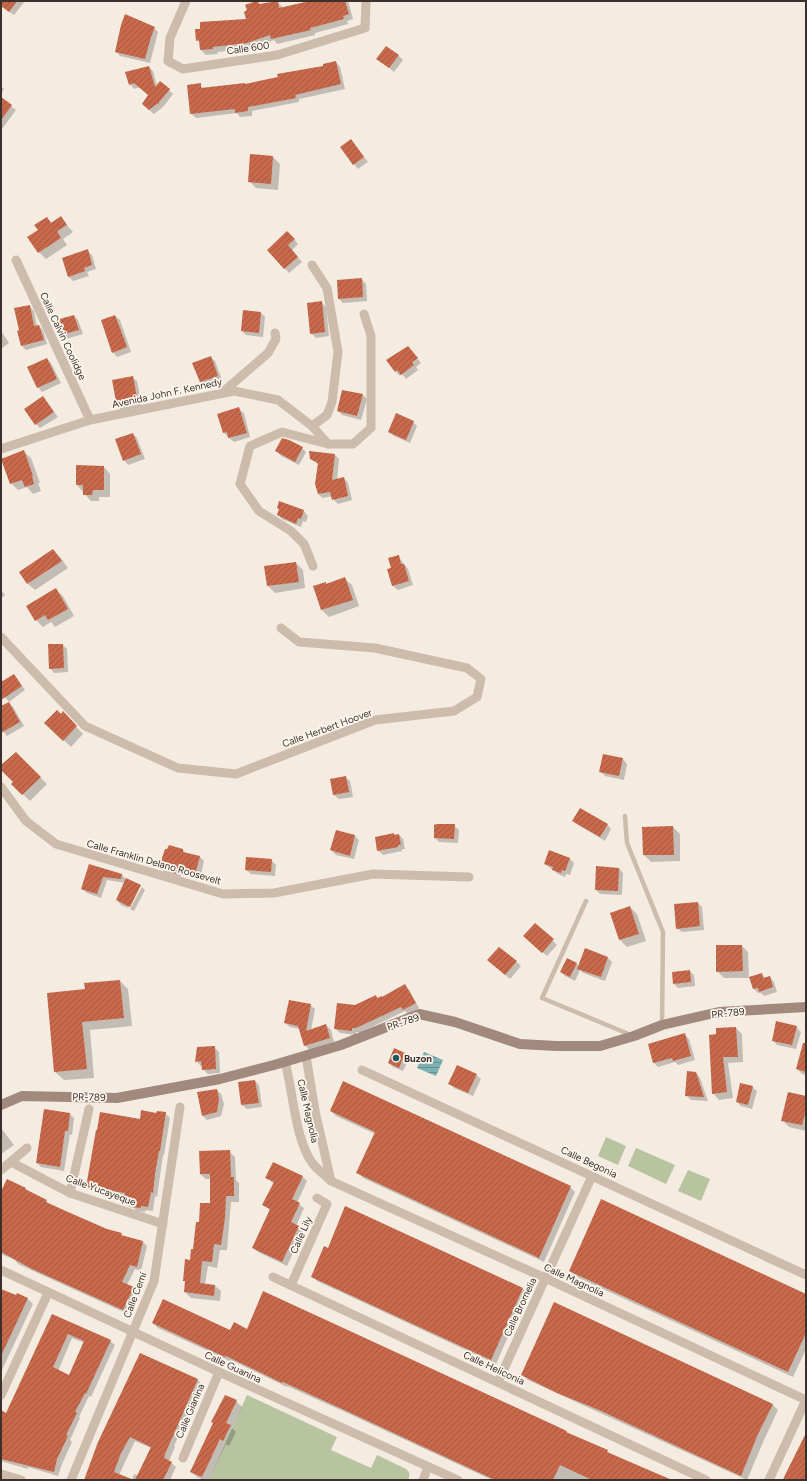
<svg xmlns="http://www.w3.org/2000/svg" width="807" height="1481" font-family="Figtree,sans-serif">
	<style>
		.park { fill: #b8c4a0 }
		.water { fill: url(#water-rules) }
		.shadow { fill: #0003; fill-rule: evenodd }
		.building { fill: url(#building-hatch); fill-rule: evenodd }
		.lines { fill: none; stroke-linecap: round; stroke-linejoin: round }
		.lane { stroke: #cdbbac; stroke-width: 4.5 }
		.street { stroke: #cdbbac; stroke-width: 9 }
		.secondary { stroke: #a18a7d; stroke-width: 10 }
		.poi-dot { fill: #1f5a5e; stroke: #fbf5ee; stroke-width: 1.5 }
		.labels { text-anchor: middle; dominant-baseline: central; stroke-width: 3.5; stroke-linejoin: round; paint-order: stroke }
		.street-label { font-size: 10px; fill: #3b302b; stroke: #fbf5ee }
		.poi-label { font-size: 10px; font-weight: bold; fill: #3b302b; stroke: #fbf5ee; text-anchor: start }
	</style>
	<defs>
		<pattern id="water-rules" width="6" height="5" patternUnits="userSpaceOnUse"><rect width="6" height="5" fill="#7fb0b2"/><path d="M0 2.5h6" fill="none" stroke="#699091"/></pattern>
		<pattern id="building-hatch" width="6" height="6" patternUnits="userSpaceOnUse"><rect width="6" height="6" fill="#c8694b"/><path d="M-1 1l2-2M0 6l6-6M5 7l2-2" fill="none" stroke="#a4573f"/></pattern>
	</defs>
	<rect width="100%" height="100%" fill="#f4ebe1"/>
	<g class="park">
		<path d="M606,1137l20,9 -8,19 -20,-9z"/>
		<path d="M636,1148l39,17 -9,19 -38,-18z"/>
		<path d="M688,1170l22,9 -9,22 -23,-10z"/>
		<path d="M247,1395l90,42 -6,13 40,18 6,-13 29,14c4,3 4,6 2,11h-199z"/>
	</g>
	<path class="water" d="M424,1052l19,8 -7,16 -19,-8z"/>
	<g class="shadow">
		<path d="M1,1h24l-11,14 -13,-9z"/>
		<path d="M277,1l6,7 23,-5 1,-2h41l5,18 -6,2 1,3 -33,9v2l-38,9 -3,-4 -21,8 -36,4 1,2 -12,1 -5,-5 -1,-7 -3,-3 51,-20 9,-18 3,3z"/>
		<path d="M154,28l4,4 -8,31 -30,-7 -4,-4z"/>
		<path d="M398,55l5,5 -9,12 -16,-13z"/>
		<path d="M336,62l4,5 5,22 -46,10v3l-47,9v5l-12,1 -3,-4 -41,5 -5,-5 9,-28 4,4 41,-5 1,1 78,-18z"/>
		<path d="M149,67l4,4 4,15 12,4 4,4 -10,13 -9,7 -7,-6 2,-13 -9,-8 -6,2 -4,-5z"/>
		<path d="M1,86l3,3 -3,5z"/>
		<path d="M1,98l15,12 -14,19 -1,-1z"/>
		<path d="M351,140l17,22 -10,7 -17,-21z"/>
		<path d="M273,157l7,7 -2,26 -22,-2 -7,-7z"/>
		<path d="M47,218l5,5 9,-5 12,14 -10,7 4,6 -21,14 -7,-7v-22z"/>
		<path d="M292,237l6,7 -6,6 10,12 -13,11 -21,-23z"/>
		<path d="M87,251l5,4 4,14 -9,3 2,4 -16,5 -5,-5z"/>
		<path d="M361,279l5,5 1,17 -24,2 -4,-4z"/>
		<path d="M321,302l5,5 3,29 -13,2 -5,-5z"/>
		<path d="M29,306l5,5 3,15h2l4,4 4,14 -21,6 -4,-4 -4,-14 2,-1z"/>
		<path d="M260,312l5,5 -2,20 -17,-2 -4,-4z"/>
		<path d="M74,316l4,4 5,14 -17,5 -4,-4z"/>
		<path d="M115,316l5,4 11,32 -14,5 -4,-5z"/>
		<path d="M1,331l8,12 -8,6z"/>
		<path d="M408,347l13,16 -5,4 2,3 -12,9 -4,-5 -2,2 -5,-5z"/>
		<path d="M210,357l5,4 7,19 -17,6 -5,-4 -7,-19z"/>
		<path d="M47,359l4,4 10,20 -19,9 -4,-5z"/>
		<path d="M132,377l5,4 5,26 -20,4 -4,-5z"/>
		<path d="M362,394l5,5 -6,21 -19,-5 -4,-4z"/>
		<path d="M43,397l15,20 -18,11 -4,-4z"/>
		<path d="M239,409l5,4 6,24 -16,5 -10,-9z"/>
		<path d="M413,422l4,4 -7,17 -16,-7 -5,-4z"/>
		<path d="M133,434l4,4 8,21 -17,6 -4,-5z"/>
		<path d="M302,448l4,4 -7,13 -18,-9 -4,-5z"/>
		<path d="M24,452l7,6 9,25h-2l3,8 -8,3 -6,-7 -9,3 -7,-7z"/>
		<path d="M335,455l4,4 -2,21 7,-2 4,5 4,17 -14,4 -5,-5v-3l-10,2 -5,-4 1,-29 -8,-6z"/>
		<path d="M104,467l6,7v23h-11v4h-8l-14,-16z"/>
		<path d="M278,508l26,3 4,5 -2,6 -3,-1 -2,6 -19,-8 -4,-4 2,-5z"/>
		<path d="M53,550l7,7 8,11 -33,22 -7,-6z"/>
		<path d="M398,556l10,13 5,16 -15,5 -5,-4 -1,-17z"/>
		<path d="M296,563l7,7 2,18 -30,5 -7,-7z"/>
		<path d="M345,579l7,6 7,21 -30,11 -7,-7 -8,-23 12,-4 1,2z"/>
		<path d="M1,590l4,5 -4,3z"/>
		<path d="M56,590l7,6 11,20 -19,11 -4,-5 -8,5 -7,-7z"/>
		<path d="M63,645l4,4 1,23 -14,1 -4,-5z"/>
		<path d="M14,675l11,15 -16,12 -8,-10v-9z"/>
		<path d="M8,703l5,4 11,19 -17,10 -6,-8v-21z"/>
		<path d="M63,713l20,21 -12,13 -25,-24z"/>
		<path d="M16,753l31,31 -17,17 -18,-17 2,-2 -13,-13z"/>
		<path d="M603,755l20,4 4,5 -3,16 -19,-4 -5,-5z"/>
		<path d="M345,777l5,4 3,16 -14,2 -5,-4 -3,-16z"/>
		<path d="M574,821l33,3 4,5 -6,12 -27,-16z"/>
		<path d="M454,826l5,4 -1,13 -19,-1 -4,-4z"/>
		<path d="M673,827l7,7v27l-29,1 -7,-7z"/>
		<path d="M394,834l1,2 4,-1 4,4 2,10h-3v2l-19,4 -5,-5z"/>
		<path d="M355,836l4,4 -5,19 -18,-4 -5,-5z"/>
		<path d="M183,850l3,4 14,3 4,4 -4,18 -19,-4 -1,2 -16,-5 -4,-5z"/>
		<path d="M570,859l4,4 -4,12 -4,-1 -1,3 -7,-3 -13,-10z"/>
		<path d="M271,860l5,5 -1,11 -24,-2 -5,-4z"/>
		<path d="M89,865l33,10 4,4 15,7h-1l-12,22 -7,-3 -4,-5 8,-17 -18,-3 -6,18 -14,-5 -5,-4z"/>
		<path d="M619,868l4,5 -1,22 -22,-1 -4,-4z"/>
		<path d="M142,887l3,3 -11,21 -4,-2z"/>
		<path d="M698,903l4,4 2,23 -22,2 -5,-4z"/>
		<path d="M630,907l7,7 9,27 -19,6 -7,-7 -8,-27z"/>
		<path d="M535,924l22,21 -10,11 -18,-16z"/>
		<path d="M742,946l6,6 1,26h-25l-7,-7z"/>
		<path d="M586,950l22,8 4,4 -7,19 -22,-8 -3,-3 -5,11 -10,-5 -4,-4 16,-8 2,2z"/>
		<path d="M510,956l11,10 -11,13 -17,-15z"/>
		<path d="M689,971l5,4 1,11 -17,2 -4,-4z"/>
		<path d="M762,974l4,5 4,-2 4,5 3,10 -13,4 -3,-3h-3l-4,-4 -3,-11h-2z"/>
		<path d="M120,981l8,8 4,37 -42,4 4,48 -30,2 -9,-8 31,-82z"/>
		<path d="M405,986l4,4 10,18 -11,6 -3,-3 -44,21h-5v3l-16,-2 -5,-5 20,-22 20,-10 3,3 5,-1z"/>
		<path d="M310,1005l5,4 -4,21 15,-5 5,5 3,12 -25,8 -4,-5 -5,-16 -10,-2 -5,-4z"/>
		<path d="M796,1027l5,5 -5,17 -19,-4 -4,-5z"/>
		<path d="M736,1028l6,6 1,28 -15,1 5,35 -14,2 -6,-7 5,-58z"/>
		<path d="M684,1034l5,5 6,21 -17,5 -3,-3 -17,5 -4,-4 -5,-19z"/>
		<path d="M214,1047l5,5 1,21 -12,1 -5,-5v-4l-2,1 -5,-5z"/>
		<path d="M405,1054l4,4 -6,13 -10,-4 -4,-4z"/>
		<path d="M806,1060v15l-4,-1 -5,-5z"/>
		<path d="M696,1073l4,5 8,23 -17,-1 -5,-5z"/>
		<path d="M476,1075l5,4 -8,17 -19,-8 -4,-5z"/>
		<path d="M255,1081l4,4 3,22 -15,2 -5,-4z"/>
		<path d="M752,1087l5,4 -5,18 -11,-3 -4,-4z"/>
		<path d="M217,1090l4,4 3,10 -3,12 -14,4 -4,-4 -4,-23z"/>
		<path d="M806,1097v34l-17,-4 -7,-7z"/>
		<path d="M331,1111l239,76 5,5 -31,70 -181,-84 -5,-6 17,-38 -39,-18z"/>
		<path d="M165,1113l5,5 -6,37h-1l-6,42 -2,-1 -2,15 -7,-1 -1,2 -8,-1 -3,-3 -5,-1 -4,-4v-7l-33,-5 -5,-5 53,-66z"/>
		<path d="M70,1114l4,4 -2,17 -2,-1 -6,37 -23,-4 -4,-4z"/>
		<path d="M1,1128l13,17 -13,9z"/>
		<path d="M229,1151l6,6 1,23 3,3v19h-8l-4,48h-7l-3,18 -9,-2 -3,18 10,2 6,5 -1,10 -29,-3 -6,-6 1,-10 -2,-2 10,-30 6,-27 11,-19v-25h-5l-6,-5z"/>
		<path d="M273,1163l30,14 4,4 -10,22 7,5 -8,18 7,5 -16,35 -29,-14 -5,-4 18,-37 -7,-6 10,-21 -7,-6z"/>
		<path d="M25,1188l4,5 17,8 4,4 57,25 14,4 3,3 19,5 4,4 -6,25 -6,-2 -8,16 6,3 5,4 -10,22 -110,-50 -3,-4 -14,-6v-60z"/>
		<path d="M346,1207l177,82 4,4 -31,71 -179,-83 -4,-4 15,-28z"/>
		<path d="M570,1271l236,23v55l-13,28 -218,-101z"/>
		<path d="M1,1290l15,7 1,-3 11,5 5,5 -32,68z"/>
		<path d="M555,1304l218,101 5,5 -14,30 -17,40 -219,-100 -5,-5z"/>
		<path d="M52,1315l58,26 5,4 -24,52 -2,-1 -10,21 1,1 -10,22 2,2 -10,22 -4,12 -30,-9v2l-27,-8v-44l6,-3zM72,1338l13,5 -16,33 -11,-5z"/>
		<path d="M153,1323l77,8 18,-1 318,102 3,2 38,17 3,3 60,26h-178l-147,-68 -58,-26v1l-56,-27 -1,1 -72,-33z"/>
		<path d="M140,1354l58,26 4,5 -28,61 1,1 -6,14 7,6 -6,13h-85zM135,1441l16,7 -12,28 -5,-2 -2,6 -13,-5z"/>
		<path d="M236,1401l6,6 -10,21 4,4 -7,14 -3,-2 -17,36h-6l-6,-3 -6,-5z"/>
	</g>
	<g class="building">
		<path d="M1,1h16l-8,11 -8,-6z"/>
		<path d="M256,1h2l1,3 19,-3 1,7 31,-7h35l4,13 -6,2 1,3 -34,9 1,2 -40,9 -1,-4 -23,8 -34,4v2l-13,1 -1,-10 -3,1 -1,-12h5v-7l46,-3 -2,-7 3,-2 -2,-5z"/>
		<path d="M125,14l30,13 -4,10 -6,22 -30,-7 6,-27z"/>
		<path d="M386,46l13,9 -10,13 -13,-9z"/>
		<path d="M336,61l5,23 -46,11 1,3 -48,9v4l-13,2v-4l-45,5 -3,-29 14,-2v5l44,-5v1l33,-7 -1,-3 46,-8v-2z"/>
		<path d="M149,66l6,21 5,-6 10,8 -11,13v3l-1,-2 -9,7 -7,-6 6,-9 -14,-12 -5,2 -4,-13z"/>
		<path d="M1,97l11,8 -11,15z"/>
		<path d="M351,139l13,18 -11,8 -13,-18z"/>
		<path d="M250,154l23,2 -2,28 -23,-2z"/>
		<path d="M61,216l6,9 -10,6 4,7 -23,15 -11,-16 11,-7 -4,-5 13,-8 4,6z"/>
		<path d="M287,231l8,8 -7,6 10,12 -14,12 -17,-19z"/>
		<path d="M88,249l4,16 -8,3 1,3 -17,6 -6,-19z"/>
		<path d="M362,278l1,19 -25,2 -1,-19z"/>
		<path d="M322,301l3,31 -15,2 -3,-31z"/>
		<path d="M30,305l4,21 5,-1 5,15 -23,6 -4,-15 2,-1 -5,-22z"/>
		<path d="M243,310l18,2 -2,21 -18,-2z"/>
		<path d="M74,315l5,15 -18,5 -5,-15z"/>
		<path d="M115,315l12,32 -15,6 -11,-33z"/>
		<path d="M408,346l10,12 -6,4 2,3 -13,10 -4,-5 -2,2 -9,-12z"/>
		<path d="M211,356l7,20 -18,6 -8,-19z"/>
		<path d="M47,358l10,21 -20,9 -10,-21z"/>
		<path d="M133,376l5,27 -21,4 -5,-27z"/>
		<path d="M342,390l21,4 -6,22 -20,-5z"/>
		<path d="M43,396l11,16 -19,13 -11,-16z"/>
		<path d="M239,407l8,26 -19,5 -1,-6 -4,1 -6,-19z"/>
		<path d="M396,413l18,8 -8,19 -18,-8z"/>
		<path d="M133,433l8,21 -18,7 -8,-22z"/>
		<path d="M282,438l7,2 14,7 -8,15 -20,-11z"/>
		<path d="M24,450l9,26h-1l2,8 -9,3 -3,-7 -12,4 -9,-25z"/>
		<path d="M309,451l26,3 -3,26 12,-3 4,19 -16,4 -2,-8 -12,2 -3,-10 3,-21 -8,-4z"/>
		<path d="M76,465l28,1v24h-11l-1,5h-9v-10h-7z"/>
		<path d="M279,501l25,9 -3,9 -3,-1 -2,6 -19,-9 2,-6 -2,-1z"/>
		<path d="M53,549l9,12 -35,23 -8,-12z"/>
		<path d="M399,555l2,9h3l5,17 -17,5 -5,-17 4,-1 -3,-10z"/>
		<path d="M296,562l3,20 -32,4 -3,-20z"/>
		<path d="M345,577l8,23 -32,10 -8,-24 13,-4v2z"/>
		<path d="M56,588l12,21 -20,11 -3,-5 -10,6 -9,-15z"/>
		<path d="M48,644h15l1,24 -15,1z"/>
		<path d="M14,674l8,12 -21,14v-18z"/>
		<path d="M9,702l11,20 -19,11v-27z"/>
		<path d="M57,710l4,4 2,-3 14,15 -14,15 -19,-18z"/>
		<path d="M16,752l25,25 -19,18 -11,-11 2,-2 -12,-12v-5z"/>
		<path d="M603,754l20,4 -4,18 -20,-4z"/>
		<path d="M346,776l3,16 -16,3 -3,-16z"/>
		<path d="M580,808l28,16 -8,13 -28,-16z"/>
		<path d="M437,824h18l-1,15 -20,-1v-13z"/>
		<path d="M673,826l1,29h-31l-1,-28z"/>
		<path d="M336,830l19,5 -5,21 -20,-6z"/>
		<path d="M394,833v2l5,-1 2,11h-3v2l-21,4 -2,-14z"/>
		<path d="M169,845l14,4v3l17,4 -5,19 -19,-4 -1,3 -16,-7 6,-18h2z"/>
		<path d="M549,850l21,8 -5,13 -3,-1 -1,3 -9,-3 1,-3 -9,-3z"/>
		<path d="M246,857l26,2 -1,13 -26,-2z"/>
		<path d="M89,864l33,10 -1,5 -18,-2 -6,17 -16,-5z"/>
		<path d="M596,866l23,2 -1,23 -23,-1z"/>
		<path d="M126,878l15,7 -11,22 -14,-7z"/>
		<path d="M698,902l2,24 -24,3 -2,-25z"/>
		<path d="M630,906l9,28 -20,6 -9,-27z"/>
		<path d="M535,923l19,16 -12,14 -19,-17z"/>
		<path d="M716,945h26l1,26 -27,1z"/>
		<path d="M499,947l18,14 -12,14 -18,-15z"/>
		<path d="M585,948l23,9 -7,20 -24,-8z"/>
		<path d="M567,958l10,5 -7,14 -10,-5z"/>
		<path d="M690,970l1,12 -18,2 -1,-12z"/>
		<path d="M762,973l1,5 7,-2 3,11 -14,5 -1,-4 -5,1 -4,-12z"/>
		<path d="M120,980l4,38 -42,4 5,47 -33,3 -7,-79 38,-4 -1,-6z"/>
		<path d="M405,984l11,19 -13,7 -2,-3 -45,21h-4v3l-18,-2 3,-26 18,2 21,-10 1,3 5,-2v1z"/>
		<path d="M289,1000l22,4 -5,27 20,-7 4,14 -26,8 -6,-20 -14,-3z"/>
		<path d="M776,1021l21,5 -5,19 -20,-4z"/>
		<path d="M736,1027l2,30h-15l4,35 -15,2 -3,-59 7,-1v-6z"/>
		<path d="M685,1033l6,23 -18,5 -1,-3 -19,5 -5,-19z"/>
		<path d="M803,1043h3v29l-10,-3z"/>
		<path d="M215,1046l1,23 -14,1 -1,-9 -6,1 2,-15z"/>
		<path d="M394,1048l11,5 -6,15 -11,-5z"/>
		<path d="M457,1065l20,9 -9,19 -20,-9z"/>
		<path d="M687,1071l9,1 8,25 -19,-1z"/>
		<path d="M255,1080l4,23 -18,2 -3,-23z"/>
		<path d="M343,1081l228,105 -32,72 -183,-85 19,-41 -45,-21z"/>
		<path d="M740,1083l13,3 -5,19 -12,-3z"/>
		<path d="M217,1089l2,10 -2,13 -15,4 -5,-24z"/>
		<path d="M788,1092l18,4v14l-4,15 -21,-4z"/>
		<path d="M44,1109l26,4 -2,18h-3l-5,36 -24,-4z"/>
		<path d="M141,1110l15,3 1,-2 9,1 -6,39h-1l-4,23 -2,19 -2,-1 -3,15 -7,-1v2l-9,-1v-3l-9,-1 2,-10 -39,-6 10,-57h1l3,-18 40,7z"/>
		<path d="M230,1150l1,27h3v19h-8l-1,22 -4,27 -7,-1 -2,18 -10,-1 -2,22 15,2 -1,11 -30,-4 1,-11h-2l2,-22 5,1 1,-11h2l3,-27h3l1,-19h10v-29h-10l-1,-23z"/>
		<path d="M273,1162l30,14 -11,23 8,4 -9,19 8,4 -17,36 -30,-14 18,-39 -8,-4 12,-23 -9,-4z"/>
		<path d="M7,1179l19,9 -1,1 22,11 -1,2 22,10 39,17 15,4 -1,2 22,6 -6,26 -7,-2 -8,17 12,5 -11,23 -91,-41 -31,-17v-61z"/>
		<path d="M601,1199l205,95v39l-18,39 -219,-101z"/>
		<path d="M345,1206l178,82 -32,72 -180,-83 13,-31 4,2z"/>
		<path d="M1,1289l15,6 1,-2 11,5 -27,58z"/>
		<path d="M263,1291l304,140 -1,1 42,18 -1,2 65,28h-80l-32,-15 -7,15h-58l-155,-72 -57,-26 -1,1 -56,-27 -1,1 -73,-34 11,-24 67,31 4,-8 13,7z"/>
		<path d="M554,1302l219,102 -15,30 -17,42 -142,-66 -42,-17 -36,-18z"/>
		<path d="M52,1314l59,26 -25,54 -1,-1 -10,19 2,1 -11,22 2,1 -11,23 -3,13 -53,-13v-49l5,3zM68,1334l16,7 -15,34 -16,-8z"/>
		<path d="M140,1353l58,26 -33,75 -1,4 8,4 -9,18h-28l16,-33 -21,-10 -9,16 -7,19 20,8h-50l14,-38z"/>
		<path d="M225,1395l12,5 -11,23 5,2 -8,16 -3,-2 -18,38 -12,-5 23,-49 -2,-1z"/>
		<path d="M806,1433v47h-23l2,-5z"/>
	</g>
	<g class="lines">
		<g class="lane">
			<path d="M625,816l2,27 36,89 -1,93"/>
			<path d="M586,901l-44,97 89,37"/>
		</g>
		<g class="street">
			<path d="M186,1l-16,37 -2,23 15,8 94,-14 88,-27 1,-27"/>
			<path d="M16,260l74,160"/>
			<path d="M223,392l45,-39 8,-14 -1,-6"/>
			<path d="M312,426l15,-11 5,-13 6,-50 -11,-64 -15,-23"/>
			<path d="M1,449l89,-29 144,-29 44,9 34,26 16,18h25l18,-16v-92l-7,-22"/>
			<path d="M313,566l-9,-22 -13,-13 -32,-20 -19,-27 10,-38 32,-14 46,12"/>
			<path d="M1,637l84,89 93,42 58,6 139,-54 79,-9 23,-14 4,-18 -14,-11 -92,-20 -76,-6 -18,-14"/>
			<path d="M1,787l25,34 30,23 167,50 51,-1 99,-19 96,3"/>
			<path d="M306,1056l9,55 16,70"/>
			<path d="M285,1062c8,28 10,79 28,102 5,6 12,11 18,17l214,97 261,122"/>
			<path d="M362,1070l444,205"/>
			<path d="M11,1162l59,31 93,31"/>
			<path d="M1,1170l26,-22"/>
			<path d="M70,1193l19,-84"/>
			<path d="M1,1270l218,102 239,108"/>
			<path d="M273,1277l433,203"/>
			<path d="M291,1285l36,-81 -10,-6"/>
			<path d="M498,1382l94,-206"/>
			<path d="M1,1395l47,-102"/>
			<path d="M183,1458l36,-86"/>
			<path d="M1,1474l20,6"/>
			<path d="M71,1480l83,-199 26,-174"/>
			<path d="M423,1480l5,-13"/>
			<path d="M769,1480l37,-80"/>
		</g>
		<path class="secondary" d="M1,1105l21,-9 95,2 103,-19 54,-14 67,-20 78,-31 36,8 65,22 36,2h44l34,-10 28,-11 57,-13 87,-5"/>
	</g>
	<circle class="poi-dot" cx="396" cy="1058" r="4"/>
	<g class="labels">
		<g class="street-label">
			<text transform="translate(248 48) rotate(-8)">Calle 600</text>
			<text transform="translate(63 336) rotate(65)">Calle Calvin Coolidge</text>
			<text transform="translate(167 393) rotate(-12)">Avenida John F. Kennedy</text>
			<text transform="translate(327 728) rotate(-20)">Calle Herbert Hoover</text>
			<text transform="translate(154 862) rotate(16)">Calle Franklin Delano Roosevelt</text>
			<text transform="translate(728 1013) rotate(-6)">PR-789</text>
			<text transform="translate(403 1022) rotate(-18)">PR-789</text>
			<text transform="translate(89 1097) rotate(1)">PR-789</text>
			<text transform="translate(308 1111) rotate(77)">Calle Magnolia</text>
			<text transform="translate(589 1162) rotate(25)">Calle Begonia</text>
			<text transform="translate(101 1190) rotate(20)">Calle Yucayeque</text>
			<text transform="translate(301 1235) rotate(-66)">Calle Lily</text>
			<text transform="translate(574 1280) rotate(25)">Calle Magnolia</text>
			<text transform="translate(135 1295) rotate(-69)">Calle Cemí</text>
			<text transform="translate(520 1307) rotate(-65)">Calle Bromelia</text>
			<text transform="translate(233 1367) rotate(25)">Calle Guanina</text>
			<text transform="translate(494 1368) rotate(25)">Calle Heliconia</text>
			<text transform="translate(190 1411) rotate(-67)">Calle Gianina</text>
		</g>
		<g class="poi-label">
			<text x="404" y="1058">Buzon</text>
		</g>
	</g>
	<rect width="807" height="1481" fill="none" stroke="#3b302b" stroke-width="4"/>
</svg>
